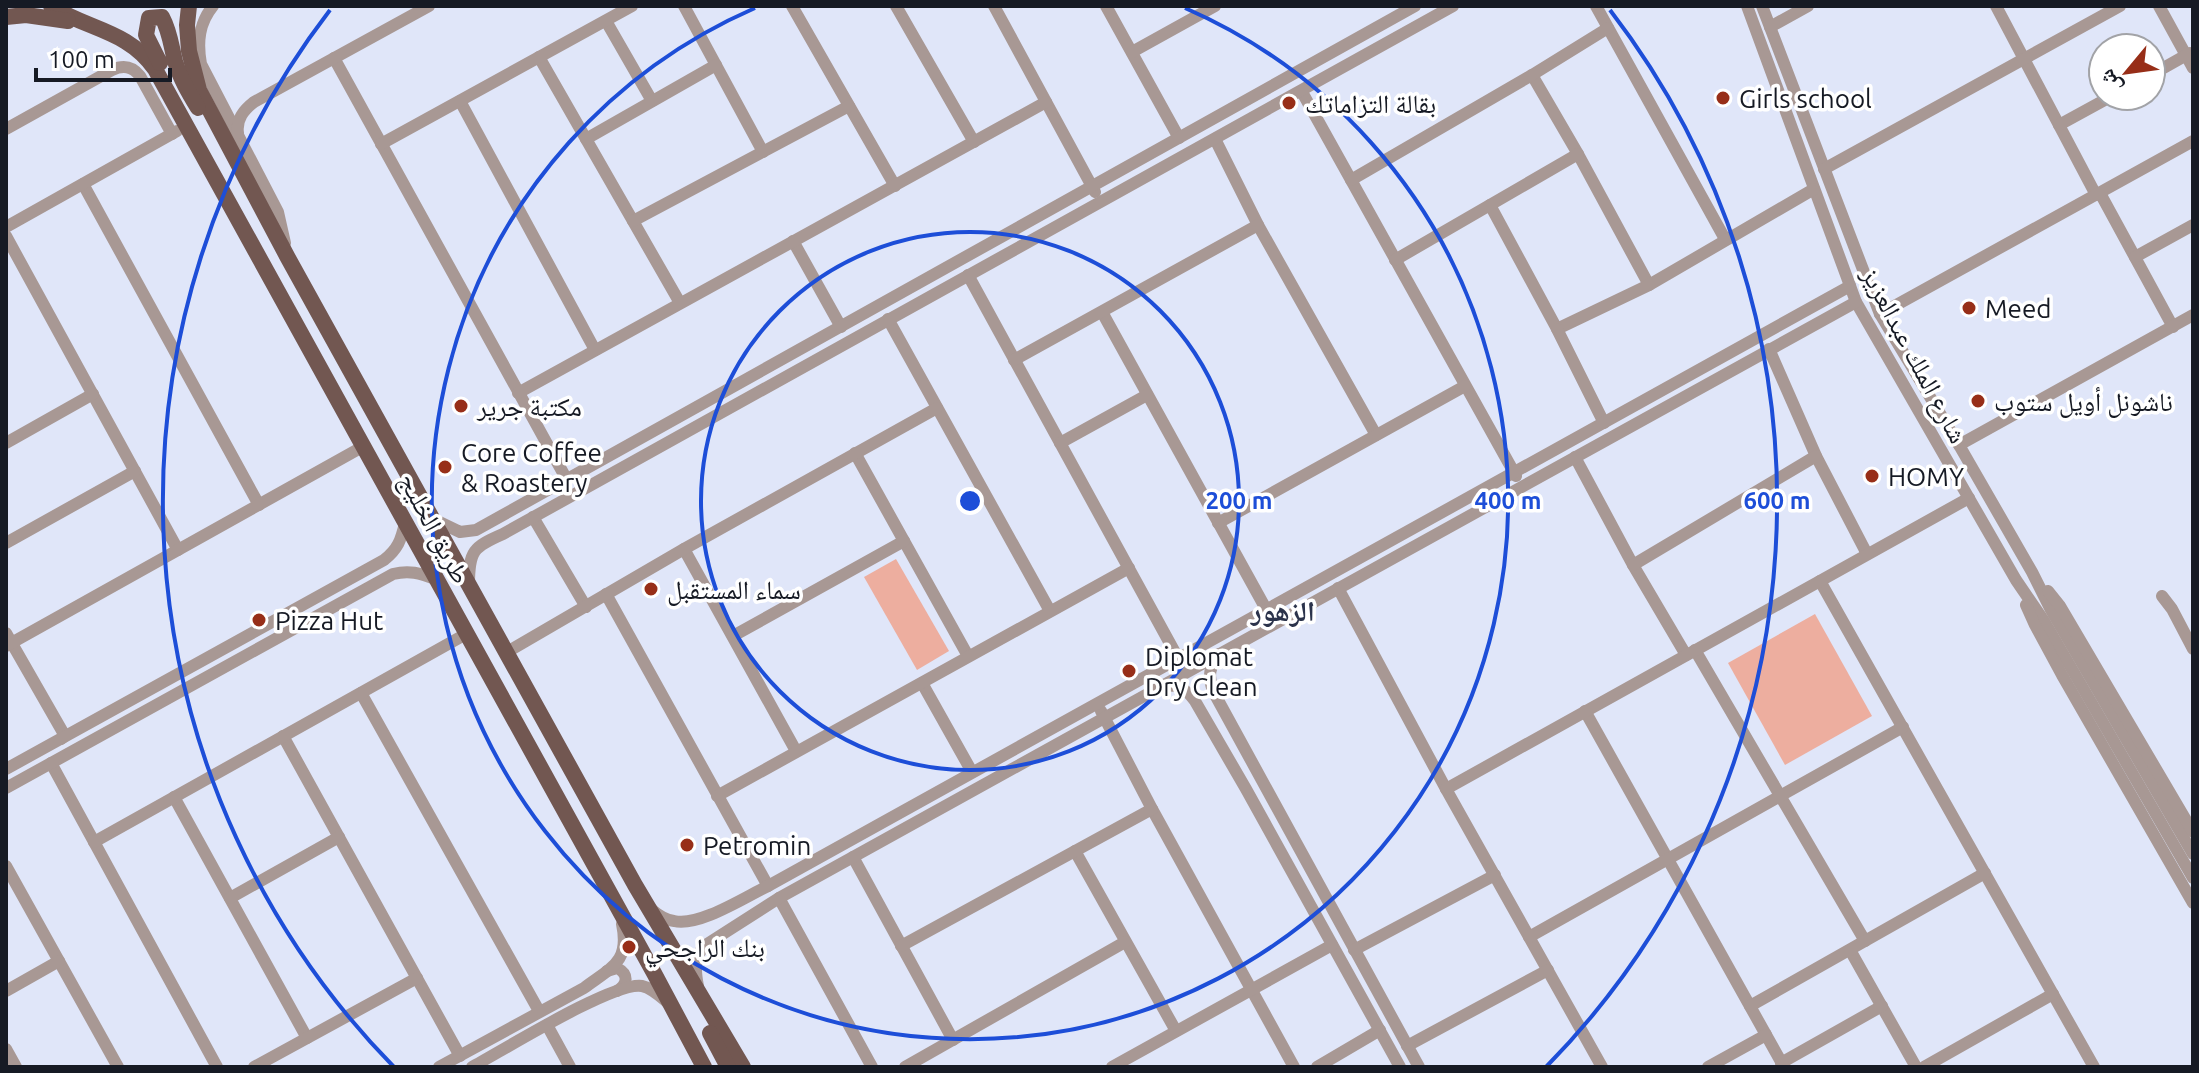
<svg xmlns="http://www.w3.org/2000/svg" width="2199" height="1073" font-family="Ubuntu,'Noto Naskh Arabic',sans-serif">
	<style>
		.green { fill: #edae9f }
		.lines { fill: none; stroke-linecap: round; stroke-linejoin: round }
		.minor { stroke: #a89894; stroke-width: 12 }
		.major { stroke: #725751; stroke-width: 16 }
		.ring { fill: none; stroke: #1d4ed8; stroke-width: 4 }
		.poi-dot { fill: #972e18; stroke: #fff; stroke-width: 3 }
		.labels { text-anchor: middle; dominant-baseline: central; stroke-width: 7; stroke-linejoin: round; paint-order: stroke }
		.poi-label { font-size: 26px; fill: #161a24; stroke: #fff; text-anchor: start }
		.street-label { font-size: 26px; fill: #161a24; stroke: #fff }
		.neighbourhood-label { font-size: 28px; font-weight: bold; fill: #2b334b; stroke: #fff }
		.centre { fill: #1d4ed8; stroke: #fff; stroke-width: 4 }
		.ring-label { font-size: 24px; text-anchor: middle; font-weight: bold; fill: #1d4ed8; stroke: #fff; stroke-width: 7; stroke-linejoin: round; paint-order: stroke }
	</style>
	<rect width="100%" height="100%" fill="#e0e6f9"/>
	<g class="green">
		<path d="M896,559l53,92 -32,19 -53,-93z"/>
		<path d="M1815,614l57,102 -87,49 -57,-102z"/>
	</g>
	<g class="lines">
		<g class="minor">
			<path d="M213,6c-14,17 -16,36 -12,58l77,148 7,31"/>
			<path d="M684,6l79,146"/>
			<path d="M792,6l103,180"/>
			<path d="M896,6l78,136"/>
			<path d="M994,6l101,186"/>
			<path d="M1106,6l73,132"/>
			<path d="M1596,6l129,233"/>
			<path d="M1747,6l109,296 160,278 28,41 149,257"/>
			<path d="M1762,6l118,308 79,131 73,127 19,38 142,244"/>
			<path d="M1996,6l100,189"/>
			<path d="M2159,6l34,62"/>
			<path d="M606,21l46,80"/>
			<path d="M1770,27l38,-21"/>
			<path d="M1132,52l83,-46"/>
			<path d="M539,57l141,246"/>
			<path d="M334,58l233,422"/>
			<path d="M1532,75l46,79 71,131"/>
			<path d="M2151,75l39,-22"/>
			<path d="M1302,92l214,384"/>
			<path d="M460,101l135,249"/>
			<path d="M2059,125l53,-29"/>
			<path d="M6,129l106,-59c11,-5 20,-4 28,6l32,58"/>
			<path d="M238,133c-2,-14 6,-23 16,-31l175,-96"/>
			<path d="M586,139l130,-74"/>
			<path d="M1215,139l43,86 118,210"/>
			<path d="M381,144l251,-138"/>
			<path d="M1824,169l296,-163"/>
			<path d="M1351,180l181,-105 76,-47"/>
			<path d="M83,184l176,321"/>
			<path d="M2100,193l73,134"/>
			<path d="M1490,205l67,124 92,-44 165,-96"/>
			<path d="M633,221l216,-115"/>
			<path d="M6,227l171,-96"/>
			<path d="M6,236l172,314"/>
			<path d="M793,241l48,86"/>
			<path d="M2135,257l58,-32"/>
			<path d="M1395,260l183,-106"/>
			<path d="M968,275l210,383"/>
			<path d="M1102,312l164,297"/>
			<path d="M1880,314l313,-173"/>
			<path d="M888,319l162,292"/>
			<path d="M1557,329l47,94"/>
			<path d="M1769,349l47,107 51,98"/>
			<path d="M1014,360l244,-135"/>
			<path d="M518,393l528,-291"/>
			<path d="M6,443l87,-49"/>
			<path d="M1060,443l87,-48"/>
			<path d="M1959,445l234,-130"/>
			<path d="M855,453l113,203"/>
			<path d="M1575,457l58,108 53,90"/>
			<path d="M533,517l53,90"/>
			<path d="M433,519l27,13 16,-2 939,-524"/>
			<path d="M1218,523l247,-137"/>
			<path d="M6,543l129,-72"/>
			<path d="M684,549l112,202"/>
			<path d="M1633,565l183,-109"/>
			<path d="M1820,581l274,486"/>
			<path d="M469,584c0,-33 4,-37 34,-50l950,-528"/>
			<path d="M1338,588l108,201 156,278"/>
			<path d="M2048,591l12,15 133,226"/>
			<path d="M606,594l162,292"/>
			<path d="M2162,596l10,13 21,40"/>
			<path d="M2026,605l9,20 27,50 131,228"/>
			<path d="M6,633l59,103 -4,3"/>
			<path d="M733,636l171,-95"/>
			<path d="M6,646l358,-200"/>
			<path d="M1695,650l170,291"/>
			<path d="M507,652l177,-103 253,-141"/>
			<path d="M1219,654c-10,13 -11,22 -6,37l206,376"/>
			<path d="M922,683l50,89"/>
			<path d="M1164,686c15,-2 22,3 31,15l51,88 154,278"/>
			<path d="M361,693l178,318"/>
			<path d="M1101,711l51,98 142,258"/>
			<path d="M1585,711l199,356"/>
			<path d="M283,736l177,320"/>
			<path d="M51,763l166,304"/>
			<path d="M6,769l378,-209c14,-11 17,-20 21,-37"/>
			<path d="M6,788l387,-214c16,-4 27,-1 42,5"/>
			<path d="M1446,789l523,-291"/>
			<path d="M717,796l412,-228"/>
			<path d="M174,797l133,241"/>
			<path d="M94,842l372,-208"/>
			<path d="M1075,851l101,180"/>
			<path d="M853,857l100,183"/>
			<path d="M6,866l112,201"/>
			<path d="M230,898l109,-61"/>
			<path d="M779,898l93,169"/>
			<path d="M651,909c7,6 14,11 23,12 25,6 71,-24 94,-35l1082,-600"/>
			<path d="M1529,937l374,-210"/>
			<path d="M901,946l251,-137"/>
			<path d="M1354,950l141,-75"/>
			<path d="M1850,950l66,117"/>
			<path d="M607,971l10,-3c12,6 11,16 0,23"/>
			<path d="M698,986c-3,-15 -4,-28 6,-40l75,-48 1077,-596"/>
			<path d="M6,991l53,-30"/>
			<path d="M1750,1006l235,-133"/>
			<path d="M547,1025l23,42"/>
			<path d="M1407,1046l141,-76"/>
			<path d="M6,1049l10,18"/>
			<path d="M1781,1063l101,-57"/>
			<path d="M254,1067l163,-89"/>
			<path d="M439,1067l145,-79c28,-21 46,-26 38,-64"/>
			<path d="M472,1067c30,-16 142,-86 170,-81 10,2 18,10 26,17"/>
			<path d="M905,1067l220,-125"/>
			<path d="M1112,1067l220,-122"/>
			<path d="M1317,1067l63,-37"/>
			<path d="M1708,1067l58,-32"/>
			<path d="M1924,1067l129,-73"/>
		</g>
		<g class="major">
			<path d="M51,6c37,24 77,24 104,63l499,904 50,94"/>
			<path d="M189,6l-2,19 2,26 10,39 89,168 347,627 108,182"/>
			<path d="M6,17l20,-2 42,6"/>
			<path d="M160,63l-14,-28 3,-17 13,-1c8,15 9,28 13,44 5,17 14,32 23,47"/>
			<path d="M710,1033l18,34"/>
		</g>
	</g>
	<g class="ring">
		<circle cx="970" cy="501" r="269"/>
		<path d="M1185 8A538 538 0 1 1 755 8"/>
		<path d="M394 1067A807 807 0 0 1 330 10M1610 10A807 807 0 0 1 1546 1067"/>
	</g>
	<g class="poi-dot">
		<circle cx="1723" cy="98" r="8"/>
		<circle cx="1289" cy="103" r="8"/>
		<circle cx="1969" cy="308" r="8"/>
		<circle cx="1978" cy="401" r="8"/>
		<circle cx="461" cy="406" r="8"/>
		<circle cx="445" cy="467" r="8"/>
		<circle cx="1872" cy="476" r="8"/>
		<circle cx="651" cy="589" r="8"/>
		<circle cx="259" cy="620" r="8"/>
		<circle cx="1129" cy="671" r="8"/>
		<circle cx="687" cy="845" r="8"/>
		<circle cx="629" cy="947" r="8"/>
	</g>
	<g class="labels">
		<g class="poi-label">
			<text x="1739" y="98">Girls school</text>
			<text x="1305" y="103">بقالة التزاماتك</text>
			<text x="1985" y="308">Meed</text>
			<text x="1994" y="401">ناشونل أويل ستوب</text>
			<text x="477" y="406">مكتبة جرير</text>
			<text x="461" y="452">Core Coffee<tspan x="461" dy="30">&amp; Roastery</tspan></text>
			<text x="1888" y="476">HOMY</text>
			<text x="667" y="589">سماء المستقبل</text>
			<text x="275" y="620">Pizza Hut</text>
			<text x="1145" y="656">Diplomat<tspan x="1145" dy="30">Dry Clean</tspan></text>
			<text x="703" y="845">Petromin</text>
			<text x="645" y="947">بنك الراجحي</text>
		</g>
		<g class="street-label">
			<text transform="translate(1915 355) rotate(62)">شارع الملك عبدالعزيز</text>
			<text transform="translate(435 528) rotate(62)">طريق الخليج</text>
		</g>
		<g class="neighbourhood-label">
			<text x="1283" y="610">الزهور</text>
		</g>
	</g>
	<circle cx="970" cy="501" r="12" class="centre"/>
	<g class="ring-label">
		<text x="1239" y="509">200 m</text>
		<text x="1508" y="509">400 m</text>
		<text x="1777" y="509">600 m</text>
	</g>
	<rect width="2199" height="1073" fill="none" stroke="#161a24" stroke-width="16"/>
	<g transform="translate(2127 72) rotate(241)"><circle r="38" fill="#ffffff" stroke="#a2a3a7" stroke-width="2"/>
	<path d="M0-6L14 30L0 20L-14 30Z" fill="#972e18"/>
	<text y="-12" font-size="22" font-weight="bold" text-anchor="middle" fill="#161a24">ش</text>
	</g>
	<path d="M36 68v12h134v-12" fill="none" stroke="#161a24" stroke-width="4"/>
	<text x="48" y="68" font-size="24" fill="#161a24" stroke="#ffffff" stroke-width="6" paint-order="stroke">100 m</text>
</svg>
